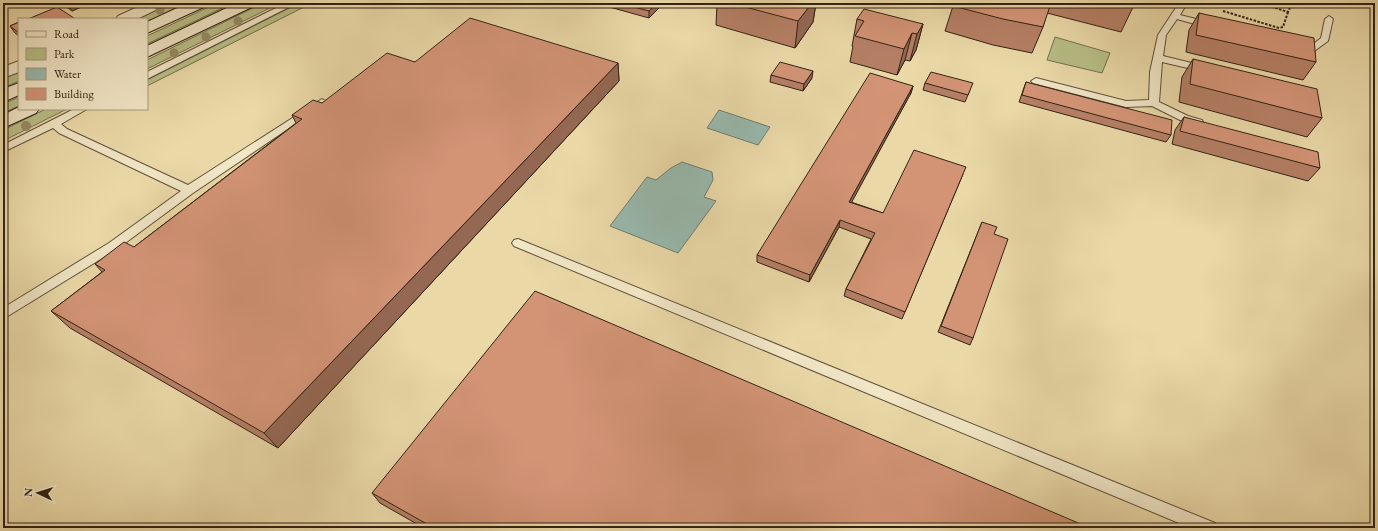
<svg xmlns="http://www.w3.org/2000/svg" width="1378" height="531" font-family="'EB Garamond',serif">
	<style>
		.green { fill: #b8be86; stroke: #75704e }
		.water { fill: #98b9ad; stroke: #6f7d70 }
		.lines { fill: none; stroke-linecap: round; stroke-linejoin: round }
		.lane-casing { stroke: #60503a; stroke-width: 2 }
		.street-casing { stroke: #60503a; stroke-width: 2 }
		.secondary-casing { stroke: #322315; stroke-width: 2 }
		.path { stroke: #322315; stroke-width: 2; stroke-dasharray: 2.5 1.5; stroke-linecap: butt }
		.lane { fill: #f1e6c6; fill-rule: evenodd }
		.street { fill: #f1e6c6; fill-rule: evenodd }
		.secondary { fill: #f1e6c6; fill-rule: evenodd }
		.tree { fill: #988a66 }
		.wall { fill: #b57f65; stroke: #322315 }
		.shaded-wall { fill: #946853; stroke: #322315 }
		.building { fill: #d39476; stroke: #322315 }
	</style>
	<rect width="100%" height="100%" fill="#ead8a7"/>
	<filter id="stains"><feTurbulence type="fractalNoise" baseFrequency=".005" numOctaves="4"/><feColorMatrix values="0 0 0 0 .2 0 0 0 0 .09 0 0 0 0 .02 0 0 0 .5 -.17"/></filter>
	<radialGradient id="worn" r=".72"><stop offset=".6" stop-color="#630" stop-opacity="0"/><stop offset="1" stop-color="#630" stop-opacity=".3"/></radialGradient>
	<g class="green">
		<path d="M167,3h20l-40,19v-3h-15z"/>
		<path d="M217,3h16l-86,41v-8z"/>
		<path d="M263,3h17l-133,66v-9z"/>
		<path d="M299,3h13l-165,83v-6z"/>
		<path d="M1055,37l55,16 -8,20 -55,-13z"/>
		<path d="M19,71v10l-16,7v-10z"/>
		<path d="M19,97v9l-16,7v-9z"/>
		<path d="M46,109h21l-64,32v-11z"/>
	</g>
	<g class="water">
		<path d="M719,110l51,17 -12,18 -51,-17z"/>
		<path d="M682,162l30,10 1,8 -9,17 12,4 -38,52 -68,-27 37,-49 9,3 15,-12z"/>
	</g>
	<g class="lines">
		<g class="lane-casing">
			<g id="lane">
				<path d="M286,3h11l-150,76v-7z"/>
				<path d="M1179,3h8l-7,12 32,8 1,2 -4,3 -32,-9 -11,16 -3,21 45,11 2,2 -5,3 -43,-10 -3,40 29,14 14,4 1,2 -1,2 -4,1 -18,-5 -28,-14 -26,1 -93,-24 -2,-2 5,-3 90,23 23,-1 1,-28 8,-37z"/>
				<path d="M1329,16l4,3 -5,22 -15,11 -15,-4v-4l13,2 10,-8 4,-19z"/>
				<path d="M322,99l5,3 -2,2 -132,89 -76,56 -114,70v-11l106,-65 72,-52 -122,-58 -6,-5 -50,24v-7l71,-36h13l-26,15 6,5 121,56z"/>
				<path d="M518,239l697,284 3,5h-27l-677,-282 -2,-3 2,-3z"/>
			</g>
		</g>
		<g class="street-casing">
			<g id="street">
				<path d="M146,3h21l-3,3 -27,13h-21l2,-3z"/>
				<path d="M19,61v11l-16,6v-11z"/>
			</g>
		</g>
		<g class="secondary-casing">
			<g id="secondary">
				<path d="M188,3h21l-3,3 -59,27v-11z"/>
				<path d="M237,3h20l-3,3 -107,51v-11z"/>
				<path d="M19,83v12l-16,7v-13z"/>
				<path d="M19,107v2h20l-3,4 -33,15v-13z"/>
			</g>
		</g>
		<g class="path">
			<path d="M1260,3l28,9 4,-9"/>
			<path d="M1223,11l56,17 4,-1 5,-15"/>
		</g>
		<use href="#lane" class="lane"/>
		<use href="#street" class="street"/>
		<use href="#secondary" class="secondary"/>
	</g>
	<g class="tree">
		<circle cx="160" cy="10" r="4.5"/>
		<circle cx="238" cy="21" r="4.5"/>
		<circle cx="206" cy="37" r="4.5"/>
		<circle cx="174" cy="53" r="4.5"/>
		<circle cx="26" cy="126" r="5"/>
	</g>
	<g class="wall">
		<path d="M61,3h40l-8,4 -5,-3 -16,7z"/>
		<path d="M595,3h69l-15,15z"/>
		<path d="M717,3h99l-3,19 -18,26 -79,-23z"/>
		<path d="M956,3h179l-14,29 -74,-19 -4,14 -11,26 -39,-8 -48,-14 8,-25z"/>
		<path d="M1199,13l117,49 -13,18 -117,-28 3,-22z"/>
		<path d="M857,19l66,5 -7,26 -6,11 -5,-1 -8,15 -47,-13 3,-16h-1z"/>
		<path d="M19,22v14l-4,-3 -5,-7z"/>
		<path d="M1193,59l129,59 -15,19 -128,-35 3,-25z"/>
		<path d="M415,62l203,1 1,18 -341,367 -208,-120 -19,-17 51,-39 -7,-8 39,-17 162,-124 -4,-8 30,-12z"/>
		<path d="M771,75l41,3 -9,13 -33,-9z"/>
		<path d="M1026,82l145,53 -5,7 -147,-40z"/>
		<path d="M925,83l45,7 -5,12 -42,-12z"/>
		<path d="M913,86l-2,7 -60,109 32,11 80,-39 -61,145 -58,-23 2,-7 25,-50 -32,-12 -30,55 -52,-20v-7z"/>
		<path d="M1184,117l136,51 -12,13 -136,-37 3,-14z"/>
		<path d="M982,222l-9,116 -3,7 -32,-13z"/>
		<path d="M372,493l718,35h-666l-44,-25z"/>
	</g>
	<g class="shaded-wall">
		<path d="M70,3h17l1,1 -16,7 -5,-7z"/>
		<path d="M90,3h11l-8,4z"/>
		<path d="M657,3h7l-15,15v-7z"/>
		<path d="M812,3h4l-3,19 -18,26 3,-27z"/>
		<path d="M923,24l-7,26 -6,11 7,-27z"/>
		<path d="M912,33l-7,27 -8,15 7,-26z"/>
		<path d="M618,63l1,18 -341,367 -14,-15z"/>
		<path d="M813,71l-1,7 -9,13 1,-7z"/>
		<path d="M913,86l-2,7 -63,116 1,-7z"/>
		<path d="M840,220l-1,7 -30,55 1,-7z"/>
	</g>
	<g class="building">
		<path d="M619,3h38l-8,8z"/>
		<path d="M730,3h82l-14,18z"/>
		<path d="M956,3h95l-8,24 -40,-8 -50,-13z"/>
		<path d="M1123,3h12l-1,3z"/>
		<path d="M57,7l17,11 -1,1h-45z"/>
		<path d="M864,9l59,15 -6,10 -5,-1 -8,16 -49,-13 9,-15 -7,-2z"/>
		<path d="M1199,13l115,25 2,24 -120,-27z"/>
		<path d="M470,18l148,45 -354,370 -213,-122 54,-41 -10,-6 29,-22 10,5 168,-128 -10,-4 21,-15 9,3 65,-50 28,9z"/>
		<path d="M19,22v11l-9,-7z"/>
		<path d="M1193,59l124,30 5,29 -132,-34z"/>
		<path d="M780,62l33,9 -9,13 -33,-9z"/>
		<path d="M931,72l42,11 -5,12 -43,-12z"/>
		<path d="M870,73l43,13 -64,116 34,11 31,-63 52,17 -61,145 -59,-23 29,-56 -35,-13 -30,55 -53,-20z"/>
		<path d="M1026,82l146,38 -1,15 -149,-40z"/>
		<path d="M1184,117l134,35 2,16 -140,-37z"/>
		<path d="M982,222l15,5 -3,7 14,5 -35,99 -32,-12z"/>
		<path d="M535,291l555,237h-656l-62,-35z"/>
	</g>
	<rect width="1378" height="531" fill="none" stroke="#ead8a7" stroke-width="16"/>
	<rect x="4" y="4" width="1370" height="523" fill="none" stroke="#322315" stroke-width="2"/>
	<rect x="8" y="8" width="1362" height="515" fill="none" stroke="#322315"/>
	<rect x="18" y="18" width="130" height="92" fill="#f1e6c6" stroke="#a5987f"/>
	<rect x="26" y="31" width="20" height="6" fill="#f1e6c6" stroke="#a5987f"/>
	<text x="54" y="38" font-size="12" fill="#322315">Road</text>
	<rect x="26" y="48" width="20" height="12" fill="#b8be86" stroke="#a5987f"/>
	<text x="54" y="58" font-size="12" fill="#322315">Park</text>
	<rect x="26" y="68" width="20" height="12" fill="#98b9ad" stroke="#a5987f"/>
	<text x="54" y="78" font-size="12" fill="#322315">Water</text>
	<rect x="26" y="88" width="20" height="12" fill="#d39476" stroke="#a5987f"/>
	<text x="54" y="98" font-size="12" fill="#322315">Building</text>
	<g transform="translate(38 493) rotate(274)" stroke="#f1e6c6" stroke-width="3" paint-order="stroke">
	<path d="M0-3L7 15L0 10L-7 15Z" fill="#322315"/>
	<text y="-6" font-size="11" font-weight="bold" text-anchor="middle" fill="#322315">N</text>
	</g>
	<rect width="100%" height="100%" filter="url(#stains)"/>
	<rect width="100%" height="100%" fill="url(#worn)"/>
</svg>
